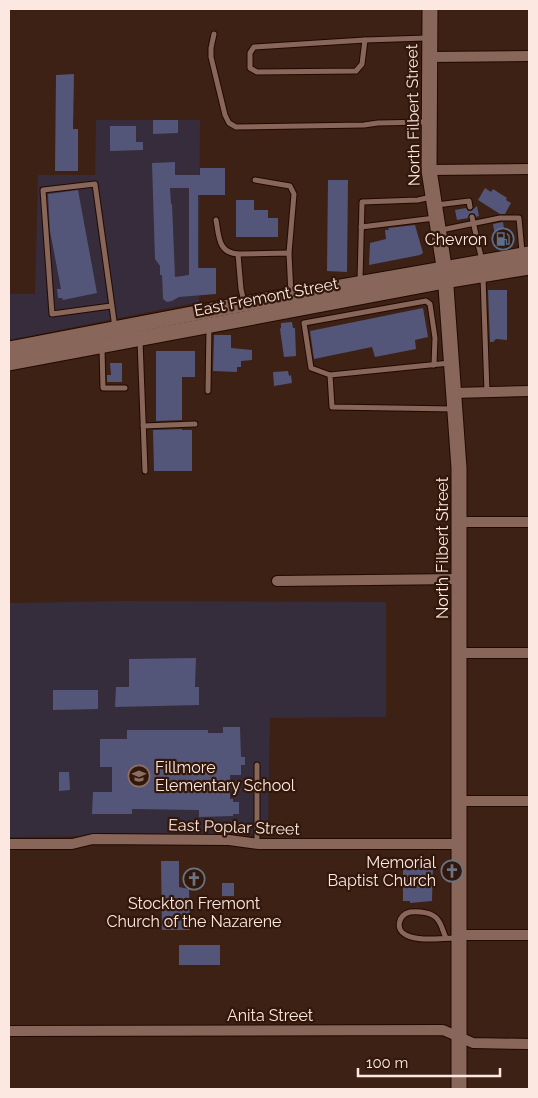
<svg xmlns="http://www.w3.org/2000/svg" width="538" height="1098" font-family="Raleway,sans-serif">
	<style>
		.industrial { fill: #362c3b }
		.education { fill: #352c3c }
		.building { fill: #535679; fill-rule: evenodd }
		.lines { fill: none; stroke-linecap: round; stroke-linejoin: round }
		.lane-casing { stroke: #220901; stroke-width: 7 }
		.street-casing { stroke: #220901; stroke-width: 12 }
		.secondary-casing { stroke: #220901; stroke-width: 17 }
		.lane { stroke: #886659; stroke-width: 5 }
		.street { stroke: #886659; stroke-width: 10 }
		.secondary { stroke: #886659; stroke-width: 15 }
		.labels { text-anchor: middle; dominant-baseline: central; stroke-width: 4.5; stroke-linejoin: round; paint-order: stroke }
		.street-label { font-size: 16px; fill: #fce8e0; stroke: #32170b }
		.poi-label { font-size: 16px; fill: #fce8e0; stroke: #32170b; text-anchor: end }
	</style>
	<rect width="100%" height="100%" fill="#3d2115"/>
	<path class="industrial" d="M96,120h104l-1,182 -190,38v-46h26l3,-119h57z"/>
	<path class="education" d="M126,601l260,1v115l-116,1 -2,116 -259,3v-234z"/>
	<g class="building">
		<path d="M74,74l-1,55h5v42h-23l1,-96z"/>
		<path d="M153,120h25v13l-25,1z"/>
		<path d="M110,126h26v16h7v8l-33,1z"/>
		<path d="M175,162v13h25v-7h25v27h-27v73h18v26l-37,3 -7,4 -5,1 -4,-3 -1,-24h-2v-9l-5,-7 -3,-96zM170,188h19v87l-14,2 -3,-73h-1z"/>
		<path d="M328,180h20l-1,92 -20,-1z"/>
		<path d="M485,188l6,4 2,-3 14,9 -1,2 5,3 -6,11h-5l-22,-14z"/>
		<path d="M78,190l19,103 -34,7 -1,-2h-4l-1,-9h4l-11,-58 -2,-37z"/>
		<path d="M236,200h18v10h14v8h10v19h-42z"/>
		<path d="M477,206l2,10 -3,1 -1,-3 -3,-1 -3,1 -1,4 -11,2 -2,-10 11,-2 2,3h3z"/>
		<path d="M503,222l3,20 -10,1 -3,-19z"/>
		<path d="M415,225l8,28 -3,2 -51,10 1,-22 16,-4 -1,-9h4l-1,-2z"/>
		<path d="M488,290h19v50l-11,-1 -3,3h-3z"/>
		<path d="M423,308l5,29 -13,3 1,9 -41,8 -3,-10 -58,12 -4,-28z"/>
		<path d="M292,322l1,6h2l1,28 -12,1 -4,-28 1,-1v-5z"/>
		<path d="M214,335h17v13l21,2v10l-11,1v6h-4v5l-24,-1z"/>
		<path d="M156,351h39v26h-13v43l-26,1z"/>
		<path d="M110,363h12v19h-15v-7h4z"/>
		<path d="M288,371l1,5 2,-1 1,8 -18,3 -1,-14z"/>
		<path d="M182,429v1h10v41h-38l-1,-41z"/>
		<path d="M196,658l-1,29h4v18l-84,2 1,-20h13v-28z"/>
		<path d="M53,690h45v19l-45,1z"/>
		<path d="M223,727h17l1,30h4v8h-4v10h-11v24h3v3h6v12h-6v2l-34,1v-7l-67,-1v5h-40l1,-22h19v-25h-12v-28h27v-9h81v3h15z"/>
		<path d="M59,772h10l1,18 -11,1z"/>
		<path d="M161,861h18v26l10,2 1,41h-28z"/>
		<path d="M424,864h9l-1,37 -22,2v-2h-7v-36z"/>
		<rect x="222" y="883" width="12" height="13"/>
		<rect x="179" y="945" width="41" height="20"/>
	</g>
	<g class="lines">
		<g class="lane-casing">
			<g id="lane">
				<path d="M214,34l-3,14v9l14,58 4,8 7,4 128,-2 14,-2 50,-1"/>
				<path d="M365,40l-3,24 -6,7 -99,1 -7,-4v-15l4,-6z"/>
				<path d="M365,40l62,-2"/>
				<path d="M255,180l35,6 4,8 -5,59"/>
				<path d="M436,205l33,-4 1,6"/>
				<path d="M472,217l10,44"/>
				<path d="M216,220c3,16 2,33 22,34"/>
				<path d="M361,227l74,-9"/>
				<path d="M441,230l59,-12h19l3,34"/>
				<path d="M483,277l4,115"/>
				<path d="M360,281l2,-79 56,-2 13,-3"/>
				<path d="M244,302l-3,-13 -3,-35 51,-1 2,42"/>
				<path d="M111,306l-59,8 -9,-124 52,-6 20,144"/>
				<path d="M140,341l5,130"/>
				<path d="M102,348l1,40h22"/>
				<path d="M450,363l-120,12 2,32 122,2"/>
				<path d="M330,375l-19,-7 -7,-45 122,-22 4,3 5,34 -1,27"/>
				<path d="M208,391l1,-65"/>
				<path d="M143,426l52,-2"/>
				<path d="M257,765v78"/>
				<path d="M446,938c-3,-6 -4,-13 -8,-18 -5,-8 -20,-9 -28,-8 -12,3 -15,18 -4,23 14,7 35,3 50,3"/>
			</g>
		</g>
		<g class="street-casing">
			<g id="street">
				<path d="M431,57l98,-1"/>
				<path d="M429,170l100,-1"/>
				<path d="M453,393l76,-2"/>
				<path d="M460,522h69"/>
				<path d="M277,581l183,-2"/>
				<path d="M460,653h69"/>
				<path d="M459,801h70"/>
				<path d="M9,844h63l21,-5 136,1 30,4h200"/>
				<path d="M459,935h70"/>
				<path d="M9,1031l434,-1 30,13 56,1"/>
			</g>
		</g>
		<g class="secondary-casing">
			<g id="secondary">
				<path d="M430,9l-1,161 16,103 14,195v621"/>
				<path d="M9,349l229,-44 291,-51"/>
				<path d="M9,363l436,-82 84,-14"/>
			</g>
		</g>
		<use href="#lane" class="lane"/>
		<use href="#street" class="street"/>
		<use href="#secondary" class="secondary"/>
	</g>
	<defs>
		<g id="fuel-ring" transform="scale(1.125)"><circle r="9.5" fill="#32170b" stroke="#5c6f8a" stroke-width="1.5"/><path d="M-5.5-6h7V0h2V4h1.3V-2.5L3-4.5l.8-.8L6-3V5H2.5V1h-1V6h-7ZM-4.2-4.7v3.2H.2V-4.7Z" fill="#5c6f8a"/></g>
		<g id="school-ring" transform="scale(1.125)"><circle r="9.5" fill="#32170b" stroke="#8d6e63" stroke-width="1.5"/><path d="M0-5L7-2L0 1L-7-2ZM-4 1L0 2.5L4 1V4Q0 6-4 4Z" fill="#8d6e63"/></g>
		<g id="church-ring" transform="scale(1.125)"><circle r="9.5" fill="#32170b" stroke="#6b7280" stroke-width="1.5"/><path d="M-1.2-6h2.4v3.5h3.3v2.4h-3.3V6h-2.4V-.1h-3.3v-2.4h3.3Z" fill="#6b7280"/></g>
	</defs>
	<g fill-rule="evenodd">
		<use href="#fuel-ring" x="503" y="239"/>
		<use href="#school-ring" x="139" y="776"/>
		<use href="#church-ring" x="452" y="871"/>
		<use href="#church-ring" x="194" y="879"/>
	</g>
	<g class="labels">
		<g class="street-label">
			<text transform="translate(413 115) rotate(-91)">North Filbert Street</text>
			<text transform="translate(266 297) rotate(-11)">East Fremont Street</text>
			<text transform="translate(442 548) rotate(-90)">North Filbert Street</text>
			<text transform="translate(234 827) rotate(2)">East Poplar Street</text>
			<text x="270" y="1015">Anita Street</text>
		</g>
		<g class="poi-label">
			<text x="487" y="239">Chevron</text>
			<text x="155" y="767" text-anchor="start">Fillmore<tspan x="155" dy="18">Elementary School</tspan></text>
			<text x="436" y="862">Memorial<tspan x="436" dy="18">Baptist Church</tspan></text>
			<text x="194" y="903" text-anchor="middle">Stockton Fremont<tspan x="194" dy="18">Church of the Nazarene</tspan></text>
		</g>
	</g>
	<rect width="538" height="1098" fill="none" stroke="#fce8e0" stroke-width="20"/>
	<path d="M358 1068v8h142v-8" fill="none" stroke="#fce8e0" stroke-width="2.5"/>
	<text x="366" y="1068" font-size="15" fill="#fce8e0" stroke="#32170b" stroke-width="4" paint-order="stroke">100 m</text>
</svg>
